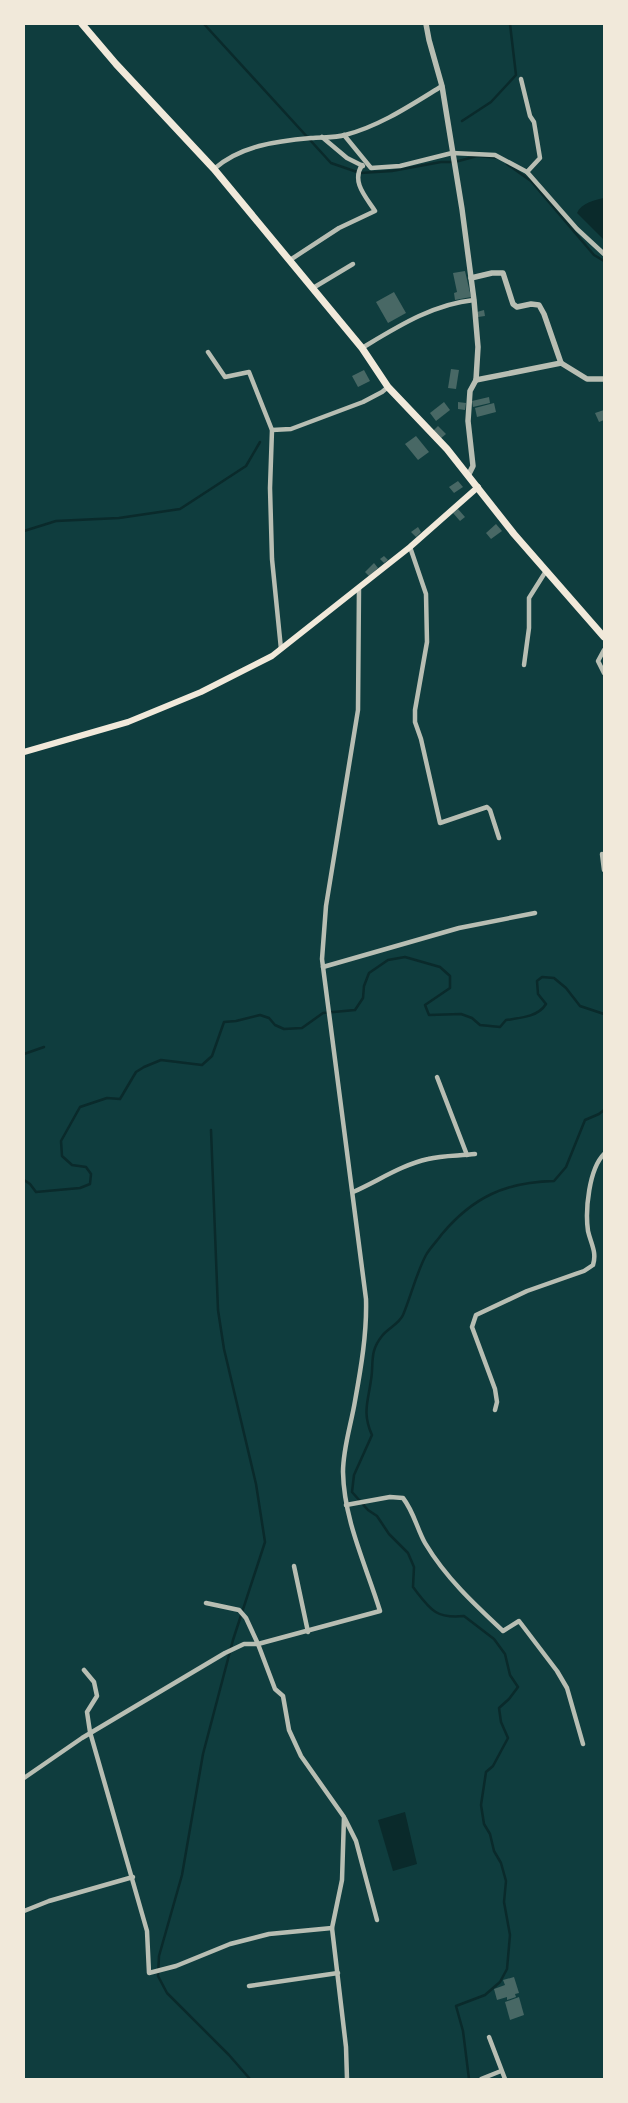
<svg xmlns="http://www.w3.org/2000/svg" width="628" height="2103" font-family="Jost,sans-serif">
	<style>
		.water { fill: #0a2a2b }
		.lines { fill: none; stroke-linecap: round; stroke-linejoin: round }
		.stream { stroke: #0a2a2b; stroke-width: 2.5 }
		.building { fill: #486865 }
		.minor { stroke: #b8beb3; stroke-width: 4.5 }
		.tertiary { stroke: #b8beb3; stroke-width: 5.5 }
		.secondary { stroke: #f1e9da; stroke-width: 6 }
		.primary { stroke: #f1e9da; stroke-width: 7 }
	</style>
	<rect width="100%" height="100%" fill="#0f3d3e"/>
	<g class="water">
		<path d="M604,198v42l-27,-27c4,-10 18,-13 27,-15z"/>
		<path d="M405,1812l12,52 -24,7 -15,-51z"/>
	</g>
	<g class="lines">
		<g class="stream">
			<path d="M204,24l127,139 29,10 32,-2 49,-9h14l22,-6 22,2"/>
			<path d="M462,121l29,-19 25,-27 -6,-51"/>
			<path d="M507,164l24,17 63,74 10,6"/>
			<path d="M24,531l32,-10 63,-3 61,-9 66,-43 14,-24"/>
			<path d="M24,1054l20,-7"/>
			<path d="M211,1130l7,180 6,39 32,135 9,58 -32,98 -30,114 -21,121 -23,81 -1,20 9,17 62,62 21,24"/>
			<path d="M24,1180l6,4 6,8 44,-4 10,-4 1,-10 -5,-7 -14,-2 -10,-9 -1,-15 19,-34 27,-9 13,1 16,-27 8,-5 17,-7 41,5 10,-9 12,-34 12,-1 24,-6 9,3 6,7 9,4 18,-1 21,-15 32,-3 8,-12 1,-12 5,-13 19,-13 17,-3 35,10 10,9v12l-25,17 4,10 32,-1 11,4 8,7 20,2 6,-7c14,-2 32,-3 40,-16l-8,-10 -1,-13 5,-4 12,1 12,10 14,18 24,8"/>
			<path d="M469,2079l-6,-48 -7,-25 29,-11 15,-13 7,-13 3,-34 -6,-33 2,-21 -5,-18 -7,-12 -4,-17 -6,-10 -3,-19 5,-33 7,-6 15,-28 -7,-16 -2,-14 10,-9 9,-12 -8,-12 -5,-21 -11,-15 -30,-23c-29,3 -34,-7 -51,-29l1,-20 -6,-14 -19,-19 -12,-18 -9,-6 -16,-18 2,-17 18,-40c-10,-22 -4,-33 -1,-55 3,-17 -2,-28 11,-44 5,-7 17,-12 21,-21 8,-19 13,-41 23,-60 4,-7 11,-14 16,-21 31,-37 64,-52 112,-53l12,-14 19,-47 14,-6 5,-4"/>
		</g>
	</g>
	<g class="building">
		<path d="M465,271l6,26 -16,3 -1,-7 3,-1 -4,-19z"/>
		<path d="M394,292l12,21 -18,10 -12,-21z"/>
		<path d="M484,310l1,6 -7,1 -1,-5z"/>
		<path d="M451,369l8,1 -3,19 -8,-1z"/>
		<path d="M364,370l6,11 -12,6 -6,-11z"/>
		<path d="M489,397l1,6 -17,4 -1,-6z"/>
		<path d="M444,402l6,8 -14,11 -6,-8z"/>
		<path d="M458,402l8,1 -1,7 -7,-1z"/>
		<path d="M494,403l2,9 -19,5 -2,-9z"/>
		<path d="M604,410v10l-5,2 -4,-9z"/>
		<path d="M438,426l8,8 -6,5 -7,-8z"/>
		<path d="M416,436l13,16 -11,8 -13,-16z"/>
		<path d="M458,481l5,6 -9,6 -5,-6z"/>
		<path d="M458,509l7,8 -5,4 -7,-8z"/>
		<path d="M496,524l6,7 -11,8 -5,-6z"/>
		<path d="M418,527l3,5 -5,5 -5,-5z"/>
		<path d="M384,556l4,4 -4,3 -4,-4z"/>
		<path d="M374,563l4,5 -9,8 -4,-4z"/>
		<path d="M514,1977l5,16 -4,1 1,3 -9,3v-3l-10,3 -3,-11 11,-4 -2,-5z"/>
		<path d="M519,1997l5,18 -14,5 -5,-18z"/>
	</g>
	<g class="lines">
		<g class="minor">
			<path d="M521,79l9,37 4,6 6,36 -13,14"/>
			<path d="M344,135l27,33 29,-2 52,-13 43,2 32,17 50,57 27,25"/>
			<path d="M322,137l25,21 16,8"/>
			<path d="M214,169c26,-23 62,-28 97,-31 11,-1 24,0 34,-3 35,-9 66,-30 97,-49"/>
			<path d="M290,260l49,-32 36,-17c-9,-14 -24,-29 -13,-46"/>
			<path d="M313,288l40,-24"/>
			<path d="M362,348c35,-21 71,-44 112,-48"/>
			<path d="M208,352l17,25 24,-5 23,58 -2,58 2,71 9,90"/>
			<path d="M272,430l19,-1 72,-27 19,-10 6,-5"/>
			<path d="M410,547l16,47 1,48 -12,68v12l6,17 19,84 47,-16 3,3 9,28"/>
			<path d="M604,650l-6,11 6,12"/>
			<path d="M524,665l5,-37v-30l17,-27"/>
			<path d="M602,854l2,16"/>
			<path d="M323,967l136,-39 76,-15"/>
			<path d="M437,1077l30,78"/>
			<path d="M353,1192c25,-11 48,-27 75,-33 15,-4 31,-3 47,-5"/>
			<path d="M495,1410l2,-8 -2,-13 -23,-62 4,-12 51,-24 57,-20 9,-6c4,-13 -2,-21 -5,-34 -3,-21 1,-62 16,-77"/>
			<path d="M346,1505l44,-8 13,1c11,14 14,31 22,45 21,35 49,61 78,88l16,-10 38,50 10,17 16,56"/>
			<path d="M294,1566l14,66"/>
			<path d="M84,1670l10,12 3,14 -10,16 3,20 57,199 2,42 27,-7 54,-22 39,-10 63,-6"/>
			<path d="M24,1778l58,-40 143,-85 19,-9h14l-12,-26 -7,-8 -33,-7"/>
			<path d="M345,1819l11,22 21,79"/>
			<path d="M24,1911l25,-10 84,-24"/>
			<path d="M249,1986l89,-13"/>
			<path d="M489,2037l16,42"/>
			<path d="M347,2079l-1,-32 -14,-119 10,-48 2,-63 -43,-61 -12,-26 -6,-34 -8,-7 -17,-45 122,-33c-14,-46 -36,-90 -37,-139 0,-24 8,-47 12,-71 6,-33 12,-68 11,-102l-44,-340 4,-53 32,-196 1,-123"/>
			<path d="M481,2079l20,-8"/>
		</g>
		<g class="tertiary">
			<path d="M426,24l3,16 13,46 20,123 12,91 4,47 -2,33 -6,11 -2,30 5,45 -4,8"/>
			<path d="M471,278l21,-5h11l10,31 4,3 14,-3 8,1 5,9 17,49"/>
			<path d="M476,380l85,-17 26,16h17"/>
		</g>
		<path class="secondary" d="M24,752l104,-30 73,-30 71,-36 138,-109 68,-60"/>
		<path class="primary" d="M82,24l34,40 98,105 148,179 26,39 59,62 67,85 90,103"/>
	</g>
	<rect width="628" height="2103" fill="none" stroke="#f1e9da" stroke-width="50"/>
</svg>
